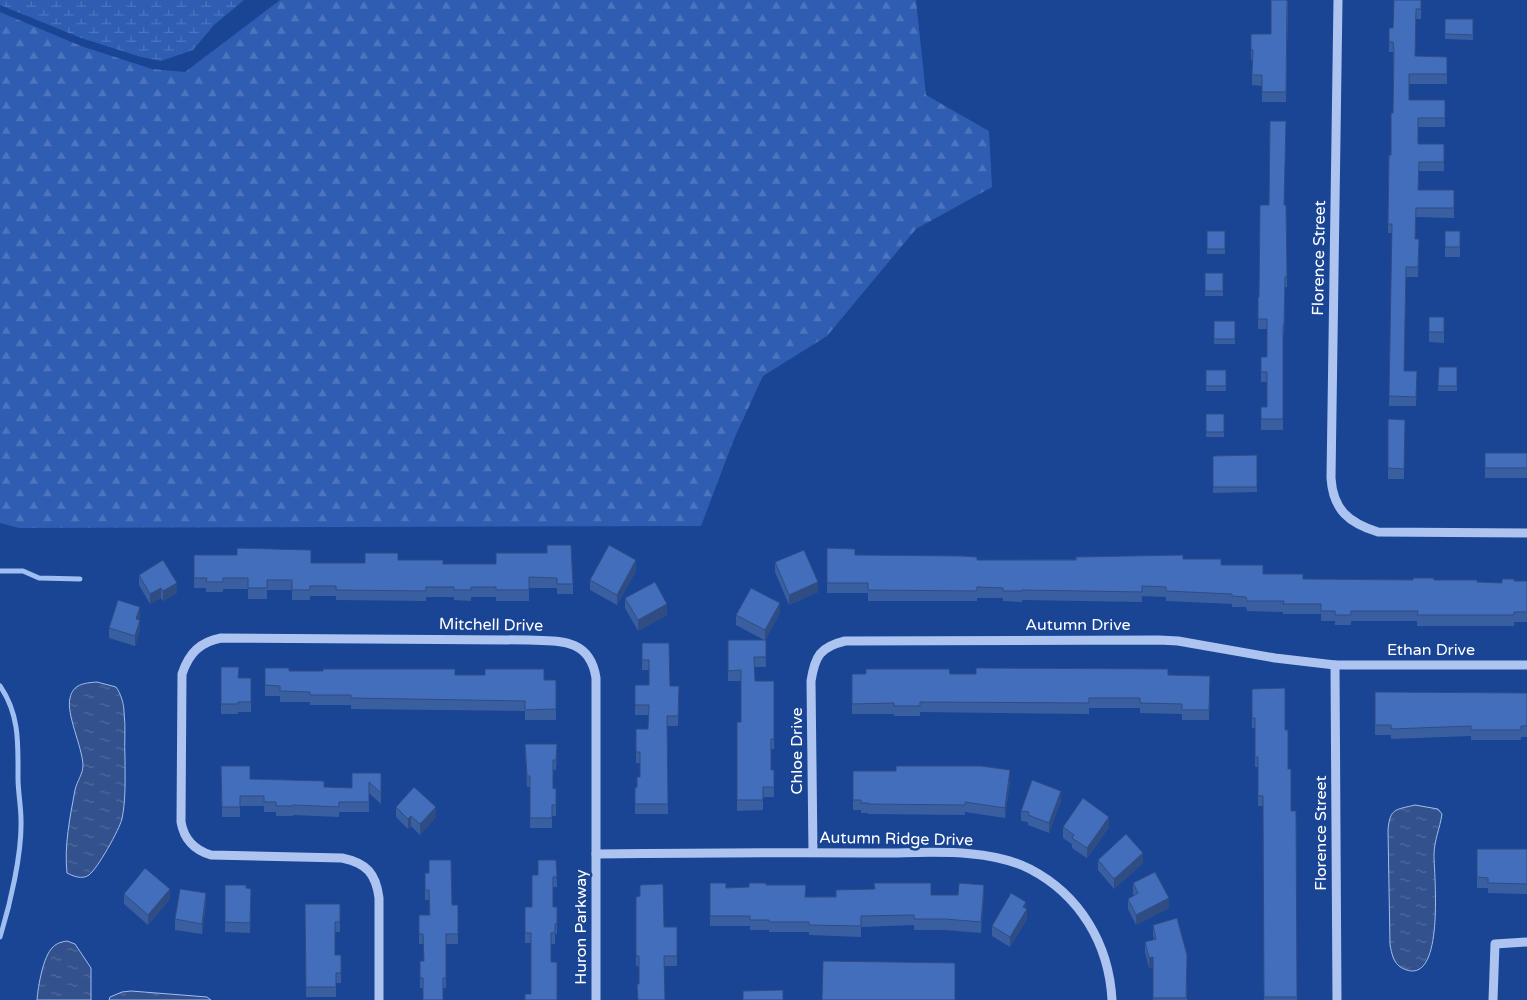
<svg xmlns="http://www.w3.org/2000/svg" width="1527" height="1000" font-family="'Varela Round',sans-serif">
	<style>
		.forest { fill: url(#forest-firs) }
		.wetland { fill: url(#wetland-marsh) }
		.water { fill: url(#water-ripples); stroke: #9fbef1 }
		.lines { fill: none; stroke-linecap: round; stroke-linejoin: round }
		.stream { stroke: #9fbef1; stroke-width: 5 }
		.minor { stroke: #acc4ef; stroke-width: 9 }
		.wall { fill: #3a5fa1 }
		.shaded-wall { fill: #2f4d83 }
		.building { fill: #436ebb; stroke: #2f4d83 }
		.labels { text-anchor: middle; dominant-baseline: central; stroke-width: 5; stroke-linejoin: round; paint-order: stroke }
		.street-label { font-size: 16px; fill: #fff; stroke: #1a4494 }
	</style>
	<defs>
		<pattern id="forest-firs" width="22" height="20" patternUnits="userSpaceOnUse" patternTransform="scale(1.25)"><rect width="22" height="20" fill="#2e5db2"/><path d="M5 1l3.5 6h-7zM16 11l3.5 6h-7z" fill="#4d75be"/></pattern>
		<pattern id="wetland-marsh" width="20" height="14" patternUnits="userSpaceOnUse" patternTransform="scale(1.25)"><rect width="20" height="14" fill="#2e5db2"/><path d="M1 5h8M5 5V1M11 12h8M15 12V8" fill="none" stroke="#4d75be"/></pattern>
		<pattern id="water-ripples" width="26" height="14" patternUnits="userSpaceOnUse" patternTransform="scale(1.25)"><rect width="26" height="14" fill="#33518c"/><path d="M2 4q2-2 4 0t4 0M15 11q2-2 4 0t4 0" fill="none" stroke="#526b9d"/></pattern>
	</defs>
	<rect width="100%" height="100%" fill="#1a4494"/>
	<path class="forest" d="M280,0h636l10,95 63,36 3,56 -76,42 -89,107 -64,40 -29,63 -33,87 -682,2 -19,-5v-511l81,34 71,23 33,3z"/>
	<path class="wetland" d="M0,0h244l-30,25 -21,25 -32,11 -20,-4 -60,-19 -81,-33z"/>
	<g class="water">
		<path d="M97,682l19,5c5,7 8,17 8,25 2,15 0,31 1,46 0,20 1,41 -3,61 -3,11 -24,49 -33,56 -7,5 -16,1 -22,-2 -3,-27 3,-56 8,-83 2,-9 8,-16 8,-25 -1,-19 -17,-51 -13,-67 3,-14 14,-15 27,-16z"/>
		<path d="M1415,805l23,4 4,5c-2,14 -8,27 -8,41 0,19 12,136 -32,113 -9,-5 -10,-14 -12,-23l-2,-115c2,-22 7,-20 27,-25z"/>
		<path d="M67,941l8,3 16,24v32h-54c1,-13 6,-44 16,-53 4,-4 8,-5 14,-6z"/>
		<path d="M131,991l76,6 4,3h-102l1,-3 12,-5z"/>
	</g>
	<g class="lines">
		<g class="stream">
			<path d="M0,571h23l16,7 41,1"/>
			<path d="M0,686c20,29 18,59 18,92 0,14 3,28 3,42 1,34 -11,85 -21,117"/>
		</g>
		<g class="minor">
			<path d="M1338,0l-7,478c2,32 18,45 47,54l149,1"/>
			<path d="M1335,665l2,335"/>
			<path d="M813,852l-2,-171c4,-25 9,-34 34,-40l314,-1 19,1 97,17 60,7h192"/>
			<path d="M596,854c95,-1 190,-2 284,-1 47,0 107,-6 150,16 50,26 79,75 82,131"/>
			<path d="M379,1000v-102c-3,-24 -12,-35 -37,-40l-131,-3c-17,-5 -27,-16 -30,-33l1,-148c7,-21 18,-32 39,-36l308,2c32,1 61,-1 67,38v322"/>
			<path d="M1493,1000l2,-56 32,-2"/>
		</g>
	</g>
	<g class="wall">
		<path d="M1288,0l-2,102h-24v-16l-10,-1v-25h-1v-26h20z"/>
		<path d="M1421,0v19h-5l-1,37 32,1v27h-38v16h36v27h-27v17h26v27h-25l-1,19h36v28l-38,-1 -1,22h4l-1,38h-12l-2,94h13l-1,35h-27l3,-173h-4l1,-78h2l2,-42v-61h-4v-24h4z"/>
		<path d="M1445,19h28v21l-28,-1z"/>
		<path d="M1284,205h2l1,82h-2l-1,48h-1v95h-22v-23h6v-25h-6v-25h6v-28h-9v-32h1z"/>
		<rect x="1207" y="231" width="18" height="23"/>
		<rect x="1445" y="231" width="15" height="26"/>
		<rect x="1205" y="273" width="18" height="23"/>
		<path d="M1429,317h15v26l-15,-1z"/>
		<rect x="1214" y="321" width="21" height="23"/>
		<path d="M1439,367h18v24h-19z"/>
		<rect x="1206" y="370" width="20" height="21"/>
		<rect x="1206" y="414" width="18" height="23"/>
		<path d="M1388,419l17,1 -1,59h-16z"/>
		<rect x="1485" y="453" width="42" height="25"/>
		<path d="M1257,455v37l-44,1v-37z"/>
		<path d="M827,548l28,7 122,5 206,-1 38,6 42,9 40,5 131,1 68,3 12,-2h13v41h-13v4h-97v-5h-66v4h-16v-4h-14v-7h-38v-2l-36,-1 -1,-4h-14v-3l-66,-3v-4l-24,-1v6l-120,-2v2l-19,-1v-3h-26v3h-109v-8h-41z"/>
		<path d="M496,553l77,31v10h-16v-6h-28v13h-33v-4h-25v4l-17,-1v-3h-28v4l-90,-1v-4h-26v4h-18v-10h-25v9h-19v-10h-25v3h-17v-4h-12v-33h43l74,8h54l33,-3 45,4h53z"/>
		<path d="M775,562l43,30 -29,13 -14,-33z"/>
		<path d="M636,571l-19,34 -27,-15v-10z"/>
		<path d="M139,575l38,18 -14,8 -2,-3 -11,6 -11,-19z"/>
		<path d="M625,598l42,17 -29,16 -13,-23z"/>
		<path d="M780,613l-15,27 1,27h-12l1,14h19v68h-3v21h3v27h-11v13l-26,1v-69l4,-20v-41h-13v-41h36l-28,-15v-10z"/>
		<path d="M140,617l-1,3 1,10 -5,16 -26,-8v-10z"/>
		<path d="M642,643l28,43 9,10 -1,30h-11l1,88h-33v-26l2,-1 3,-10v-14h-4v-34h12l1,-14h-14v-30h14v-15h-7z"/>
		<path d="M221,667l18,11h12v34h-13v2h-17z"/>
		<path d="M265,668l24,3 166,4 89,5h12v40h-31v-9l-174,-2v-4h-41v-3h-30v-6h-15z"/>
		<path d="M852,674h98l260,2 -1,44h-27v-6l-42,-1v-5h-51v6l-169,-2v4h-26v-2h-42z"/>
		<path d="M1252,689l33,41 6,81h5l1,189h-33l-1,-194h-5v-39h-3v-39h-3z"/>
		<path d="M1375,692l152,1v44h-6v3h-50v-4l-80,3v-4h-16z"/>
		<path d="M525,744h32l-1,26h-3v19l3,-1v28h-4v12h-22v-41h-3z"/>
		<path d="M221,766l29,13 74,8 28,1 29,-15v31l-12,-11v19h-30v5l-46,-2v1h-17v-4h-12v-6h-24v11h-18z"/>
		<path d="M853,771l157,10 -5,37 -40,-6v3l-97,-1v-1h-7v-3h-8z"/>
		<path d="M1061,801l-12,32 -21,-8v-3l-7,-1v-10z"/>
		<path d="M396,807l40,10 -16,18 -9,-9 -3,3 -12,-12z"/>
		<path d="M1063,827h46l-22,31 -15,-10v-4l-9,-6z"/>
		<path d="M1477,849h50v45l-39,-1v-5h-11z"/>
		<path d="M556,860l1,27h-4v20h4v27h-2v10h-4l-20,50v-51h-6v-36h7l6,-32z"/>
		<path d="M1098,860l45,3 -29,26 -16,-19z"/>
		<path d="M425,873l27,32h6v39h-12v44h-26v-27h4l-1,-17h-4v-29h10v-15h-4z"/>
		<path d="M710,883l16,5 23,-1 17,-2 40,12 125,-2h53l-3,38 -36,-3h-31v-5l-53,2v10l-52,-2v-3h-40v-2h-19v-4h-40z"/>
		<path d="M1133,883l36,25 -33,17 -8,-16v-10l6,-3 -1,-2z"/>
		<path d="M225,885l26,4 -1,44 -25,-1z"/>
		<path d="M124,894l46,5 -22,26 -24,-21z"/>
		<path d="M636,897l28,30h13v39h-13l-25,18v-18h-3z"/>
		<path d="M206,904l-4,30 -27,-4v-11z"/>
		<path d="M305,904h35v28h-5v23h6v28h-5v14h-30z"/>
		<path d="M1026,908l1,11 -17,28 -18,-11v-10z"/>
		<path d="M1153,925l34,30v45h-34v-33l-4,1 -4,-16v-10l9,-2 -1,-5z"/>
	</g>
	<g class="shaded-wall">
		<path d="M636,560v11l-19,34v-10z"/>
		<path d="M818,582v10l-29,13v-10z"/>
		<path d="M177,583v10l-14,8v-10z"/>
		<path d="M161,588v10l-11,6v-10z"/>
		<path d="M780,603v10l-15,28v-11z"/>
		<path d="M667,604v11l-29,16v-11z"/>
		<path d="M140,607v10l-4,12v-10z"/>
		<path d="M140,620v10l-5,16v-10z"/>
		<path d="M1010,770v11l-5,37v-10z"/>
		<path d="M1061,791v10l-12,32v-10z"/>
		<path d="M436,807v10l-16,18v-11z"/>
		<path d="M411,816v10l-3,3v-10z"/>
		<path d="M1109,817v10l-22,31v-10z"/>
		<path d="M1143,853v10l-29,26v-10z"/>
		<path d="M984,885v10l-3,38v-11z"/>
		<path d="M170,889v10l-22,26v-10z"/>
		<path d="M206,893v11l-4,30v-10z"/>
		<path d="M1169,898v10l-33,17v-10z"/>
		<path d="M1026,902l1,17 -17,28v-10z"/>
		<path d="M1153,957v10l-4,1v-10z"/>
	</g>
	<g class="building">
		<path d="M1271,0h16l-1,92h-24v-17h-10l1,-25h-2v-16h20z"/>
		<path d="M1394,0h27v9h-5l-1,47 32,1v17h-38v26h36v18h-27v26h26v18h-25l-1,28h36v18h-38l-1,31h4l-1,28h-12l-2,104h13l-1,26 -27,-1 3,-172h-4l1,-69h2v-42h2l1,-62 -1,-9h-4v-14h4z"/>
		<path d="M1445,19h28v16l-28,-1z"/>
		<path d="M1270,121h16l-2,84h2l1,72h-2l-1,48h-1v94h-22v-12h6v-35h-6v-15h6v-38h-9v-22h1l1,-92h9z"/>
		<rect x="1207" y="231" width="18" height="18"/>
		<rect x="1445" y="231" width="15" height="16"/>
		<rect x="1205" y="273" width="18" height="18"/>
		<rect x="1429" y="317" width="15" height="15"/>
		<rect x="1214" y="321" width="21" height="18"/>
		<path d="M1439,367h18v19h-19z"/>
		<rect x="1206" y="370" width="20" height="16"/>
		<rect x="1206" y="414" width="18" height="18"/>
		<path d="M1388,419l17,1 -1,49 -16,-1z"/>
		<rect x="1485" y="453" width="42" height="15"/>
		<path d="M1257,455v32h-44v-31z"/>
		<path d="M547,545h24l2,39h-16v-6l-28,-1v13h-33v-3h-25v3h-17v-3h-28v4l-90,-1v-4h-26v4h-18v-10h-25v8h-19v-10h-25v4h-17l1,-4h-13v-23h43v-7l74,2v13h54v-10h33v7h45v4h53v-11h51z"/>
		<path d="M609,545l27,15 -19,35 -27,-15z"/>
		<path d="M827,548l28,1v6l106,1 16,1v3h99v-3l107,-2v4h38v6h42v9h40v5l110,1v-2h21v2h43v2l25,1v-4h12v2h13v31h-13v3h-97l1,-4h-67v4h-16v-4h-14v-7h-38l1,-3h-37l-1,-4 -14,-1v-2l-66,-3v-4l-24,-1v6l-120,-2v1h-19v-3l-26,-1v4l-109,-1v-7h-41z"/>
		<path d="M804,550l14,32 -29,13 -14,-33z"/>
		<path d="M163,560l14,23 -14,8 -2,-3 -11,6 -11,-19z"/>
		<path d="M655,582l12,22 -29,16 -13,-22z"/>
		<path d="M751,588l29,15 -15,27 -29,-15z"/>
		<path d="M118,600l22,7 -4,12 4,1 -5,16 -26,-8z"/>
		<path d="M728,640h38v17h-12l1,24h19v58h-3v31h3v17h-11v13h-26v-78h4v-52l-13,1z"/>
		<path d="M642,643h27l1,43h9l-1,30h-11l1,88h-33v-16l2,-1v-10h3v-25h-4v-23h12l1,-24h-14v-20h14v-25h-7z"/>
		<path d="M221,667h18l-1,11h13v24h-13v2h-17z"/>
		<path d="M265,668h24v3h34v-2h132v6h30v-6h59v11h12v29l-31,1v-9l-174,-3v-3h-41v-3l-30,-1v-5l-15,-1z"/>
		<path d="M976,668l192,1v6l42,1 -1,34h-27v-6l-42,-1v-5h-51v5l-169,-1v4h-26v-3l-42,1v-30h14v-5h83l1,5h26z"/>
		<path d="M1285,688v42h3v39h3v42h5l1,186h-33l-1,-201h-5v-39h-3v-39h-3v-29z"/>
		<path d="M1375,692l152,1v33h-6v4h-50v-4l-80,3v-4h-16z"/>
		<path d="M525,744h32l-1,16h-3v29l3,-1v17h-4v13h-22v-42h-3z"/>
		<path d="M221,766h29v13l74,2v6l28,1v-15h29v20l-12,-11v20h-30v5l-46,-2v1h-17v-4h-12v-6h-24v11h-18z"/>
		<path d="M896,766h85l29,4 -5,38 -40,-6v3l-97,-1v-1h-7v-3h-8v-29h43z"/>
		<path d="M1032,780l29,11 -12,32 -21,-8 1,-3 -8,-1z"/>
		<path d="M414,787l22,20 -16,17 -9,-8 -3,3 -12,-12z"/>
		<path d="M1083,798l26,19 -22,31 -15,-10 2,-3 -11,-8z"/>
		<path d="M1126,834l17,19 -29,26 -16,-19z"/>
		<path d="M1477,849h50v35l-39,-1v-5l-11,-1z"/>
		<path d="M429,860h22l1,45h6v29h-12v44h-3v22h-20v-22h-3v-17h4l-1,-27h-4v-19h11l-1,-25h-4v-17h4z"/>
		<path d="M538,860h18l1,17h-4v30h4v17h-2v9h-4v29h6v38h-32v-6h6v-61h-6v-26h7v-32h6z"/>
		<path d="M145,868l25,21 -22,26 -24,-21z"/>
		<path d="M1155,872l14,26 -33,17 -8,-16 10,-6 -5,-10z"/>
		<path d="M710,883h16v5l23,-1v-4h17v2h40l-1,12h31v-7l39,-1 -1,-6h57v12h27l1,-12 25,2 -3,37 -36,-3h-31v-4l-53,1v10l-52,-1v-3h-40v-2h-19v-4h-40z"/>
		<path d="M663,884l1,43h13v29h-13l1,44h-27l-1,-16h2v-28h-3v-59l4,-1v-11z"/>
		<path d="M225,885h21v3l5,1 -1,34 -25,-1z"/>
		<path d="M180,889l26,4 -4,31 -27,-5z"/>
		<path d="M1011,893l15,9 -3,5 4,2 -17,28 -18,-11z"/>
		<path d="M305,904h35v18h-5v33h6v18h-5v14h-30z"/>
		<path d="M1177,918l10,37 -1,43h-33v-41l-4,1 -4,-16 11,-3 -3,-14z"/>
		<path d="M823,961l132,2v37h-133z"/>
		<path d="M783,990v10h-40v-9z"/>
	</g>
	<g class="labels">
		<g class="street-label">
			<text transform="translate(1319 258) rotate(-89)">Florence Street</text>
			<text transform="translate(491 625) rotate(1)">Mitchell Drive</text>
			<text x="1078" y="625">Autumn Drive</text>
			<text x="1431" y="650">Ethan Drive</text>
			<text transform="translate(797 751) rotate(-90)">Chloe Drive</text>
			<text transform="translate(1321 833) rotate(-90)">Florence Street</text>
			<text transform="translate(896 839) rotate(1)">Autumn Ridge Drive</text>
			<text transform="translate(581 927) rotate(-90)">Huron Parkway</text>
		</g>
	</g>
</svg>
